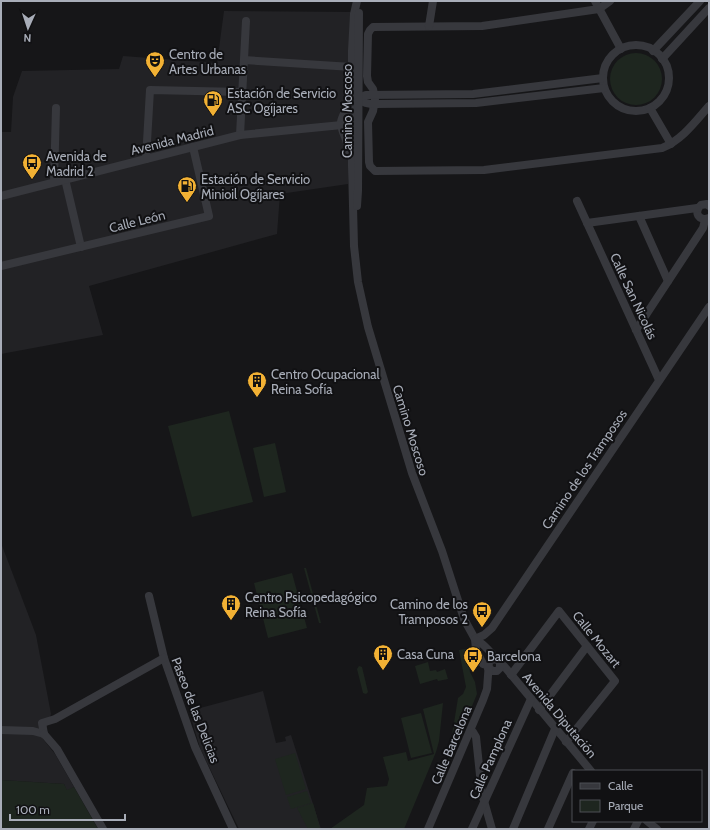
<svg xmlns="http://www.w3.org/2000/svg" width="710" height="830" font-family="Cabin,sans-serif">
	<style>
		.built { fill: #222225 }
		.green { fill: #1e261f }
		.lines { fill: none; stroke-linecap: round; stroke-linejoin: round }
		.minor { stroke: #37383d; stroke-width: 8 }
		.labels { text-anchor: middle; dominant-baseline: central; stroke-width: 4; stroke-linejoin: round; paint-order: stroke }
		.poi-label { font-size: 13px; fill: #a8adb8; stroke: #111113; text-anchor: start }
		.street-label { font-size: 13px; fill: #a8adb8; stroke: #111113 }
	</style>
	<rect width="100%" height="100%" fill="#161618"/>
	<g class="built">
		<path d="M224,11l128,1 -4,172 -68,10 -3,40 -188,52 14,49 -102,19v-222h10l2,-35 9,-26 97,-2 4,-13 94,7z"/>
		<path d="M1,543l35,92 15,79 -8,25 12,15 19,33 -7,4 -3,-7 -63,-4z"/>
		<path d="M263,691l13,52 10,-2 -1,-4 6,-2 30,94h-82l-39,-81 -11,-37z"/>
	</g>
	<g class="green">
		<circle cx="636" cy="79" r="26"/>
		<path d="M229,411l24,91 -61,15 -24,-91z"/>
		<path d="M275,443l11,49 -22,5 -11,-49z"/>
		<path d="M304,568h2l15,55h-2z"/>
		<path d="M292,573l15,55 -39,10 -14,-55z"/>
		<path d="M466,649l4,23 5,10 2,12 -27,66h-2l10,-62 5,-4 3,-7 -7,-37z"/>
		<path d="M428,662l2,9 6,-1 1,2 8,-3 3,10 -10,2 -1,-2 -17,5 -5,-18z"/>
		<path d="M359,666l3,1 6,25 -2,2 -3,-1 -6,-24z"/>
		<path d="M443,703l-4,38 -3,11 -32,77h-74l34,-24 3,-17 20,-2 2,-7 -6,-22 23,-5 2,9 26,-7 -11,-45z"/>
		<path d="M421,713l11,40 -21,5 -10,-40z"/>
		<path d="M295,753l11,36 -20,6 -11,-36z"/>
		<path d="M1,780l63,4 3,6 7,-3 24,42h-97z"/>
		<path d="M307,791l4,12 -20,6 -4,-12z"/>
		<path d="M313,803l7,25 -12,1 -11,-21z"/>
	</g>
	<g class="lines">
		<g class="minor">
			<path d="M357,1l-3,13 -2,37v115l2,80 4,36 10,45 44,146 30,78 22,68 11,20 1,11 7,14 5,1"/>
			<path d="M595,1l26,48"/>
			<path d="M610,1l-11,8 -117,17 -109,1 -3,3 -2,4 -1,42 1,6 5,7 2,10 -2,12 -5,11 1,40 1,4 5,5 109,-1 178,-22c20,-8 33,-26 47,-42"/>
			<path d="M429,26l4,-25"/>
			<circle cx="636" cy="78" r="33"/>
			<path d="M653,51l47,-50"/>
			<path d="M662,59l47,-51"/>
			<path d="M244,60l108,7"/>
			<path d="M355,87c0,13 8,17 20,17l101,-1 128,-15"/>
			<path d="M356,103l5,-6 5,-2 107,-1 130,-16"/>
			<path d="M650,108l21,36"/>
			<path d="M240,135l6,-114"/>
			<path d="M348,150c0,-12 -7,-16 -7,-28 1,-7 7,-13 7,-21"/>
			<path d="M146,159l4,-69 92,2"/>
			<path d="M65,179l16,68"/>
			<path d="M54,182l2,-74"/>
			<path d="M1,196l239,-61 112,-11"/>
			<path d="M577,201l82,179"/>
			<path d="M357,206l1,-15 1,-178"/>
			<path d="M709,206l-2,-2 -6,1c-8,7 -2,17 8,13"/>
			<path d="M639,216l29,65"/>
			<path d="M587,223l110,-15"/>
			<path d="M1,266l208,-50 -16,-69"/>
			<path d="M636,330l67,-102 2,-8"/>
			<path d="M149,596l15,62 31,89 38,82"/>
			<path d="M475,639l9,-4 8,-7 217,-321"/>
			<path d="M475,639c12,6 19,19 29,27l87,105"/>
			<path d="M488,668l5,3h4l3,-3v-5"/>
			<path d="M511,675l48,-64 56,70 -49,61"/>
			<path d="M539,710l48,-64"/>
			<path d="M1,730l32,1 11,3"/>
			<path d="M471,730l2,2 3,5 6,57 10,35"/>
			<path d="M44,734l-2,-11 13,-4 109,-61"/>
			<path d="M44,734l13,15 46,80"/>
			<path d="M647,821l10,8"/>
			<path d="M428,829l55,-129 4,-11 2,-27 2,-2 5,-1"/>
			<path d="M472,829l59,-130"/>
			<path d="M513,829l42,-100"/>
			<path d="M548,829l25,-56"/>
			<path d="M589,829l4,-8"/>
			<path d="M634,829l4,-8"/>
		</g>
	</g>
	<defs>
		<g id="theatre-pin" transform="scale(1)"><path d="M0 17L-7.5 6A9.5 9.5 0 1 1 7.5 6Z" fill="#f2b134" stroke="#111113"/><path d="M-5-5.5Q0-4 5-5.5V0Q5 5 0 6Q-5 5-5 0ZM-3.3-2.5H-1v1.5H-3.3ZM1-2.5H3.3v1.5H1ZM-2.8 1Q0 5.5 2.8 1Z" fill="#111"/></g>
		<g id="fuel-pin" transform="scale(1)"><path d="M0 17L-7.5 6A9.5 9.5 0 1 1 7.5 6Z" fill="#f2b134" stroke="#111113"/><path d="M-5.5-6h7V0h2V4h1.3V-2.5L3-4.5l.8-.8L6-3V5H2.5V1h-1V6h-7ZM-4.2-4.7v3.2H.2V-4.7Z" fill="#111"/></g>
		<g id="bus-pin" transform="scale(1)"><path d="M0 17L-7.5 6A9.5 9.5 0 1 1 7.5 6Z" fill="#f2b134" stroke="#111113"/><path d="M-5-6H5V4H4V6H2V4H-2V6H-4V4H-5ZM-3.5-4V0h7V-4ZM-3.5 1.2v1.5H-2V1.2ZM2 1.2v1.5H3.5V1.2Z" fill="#111"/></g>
		<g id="building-pin" transform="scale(1)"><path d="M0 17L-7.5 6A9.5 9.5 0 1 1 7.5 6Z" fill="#f2b134" stroke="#111113"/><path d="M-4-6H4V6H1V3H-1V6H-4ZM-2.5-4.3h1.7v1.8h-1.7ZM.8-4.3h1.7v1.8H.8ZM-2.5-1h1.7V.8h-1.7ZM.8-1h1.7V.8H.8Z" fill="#111"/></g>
	</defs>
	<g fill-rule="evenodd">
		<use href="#theatre-pin" x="155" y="61"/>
		<use href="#fuel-pin" x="213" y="100"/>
		<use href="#bus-pin" x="32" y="163"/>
		<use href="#fuel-pin" x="187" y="186"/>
		<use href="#building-pin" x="257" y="381"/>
		<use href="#building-pin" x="231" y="604"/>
		<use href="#bus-pin" x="482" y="611"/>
		<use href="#building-pin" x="383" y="654"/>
		<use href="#bus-pin" x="473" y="656"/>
	</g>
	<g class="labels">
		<g class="poi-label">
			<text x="169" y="54">Centro de<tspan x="169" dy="15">Artes Urbanas</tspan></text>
			<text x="227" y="93">Estación de Servicio<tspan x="227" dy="15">ASC Ogíjares</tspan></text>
			<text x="46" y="156">Avenida de<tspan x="46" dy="15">Madrid 2</tspan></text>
			<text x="201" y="179">Estación de Servicio<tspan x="201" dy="15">Minioil Ogíjares</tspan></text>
			<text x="271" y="374">Centro Ocupacional<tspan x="271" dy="15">Reina Sofía</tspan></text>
			<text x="245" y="597">Centro Psicopedagógico<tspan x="245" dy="15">Reina Sofía</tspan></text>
			<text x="468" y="604" text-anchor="end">Camino de los<tspan x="468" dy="15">Tramposos 2</tspan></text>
			<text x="397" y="654">Casa Cuna</text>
			<text x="487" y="656">Barcelona</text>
		</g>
		<g class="street-label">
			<text transform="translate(347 111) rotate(-90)">Camino Moscoso</text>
			<text transform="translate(172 140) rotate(-14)">Avenida Madrid</text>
			<text transform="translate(137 221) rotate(-14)">Calle León</text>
			<text transform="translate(634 296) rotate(65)">Calle San Nicolás</text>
			<text transform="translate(411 430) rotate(73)">Camino Moscoso</text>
			<text transform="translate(584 469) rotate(-56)">Camino de los Tramposos</text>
			<text transform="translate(597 639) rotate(51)">Calle Mozart</text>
			<text transform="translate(196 710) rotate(69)">Paseo de las Delicias</text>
			<text transform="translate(560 715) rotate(50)">Avenida Diputación</text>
			<text transform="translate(451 745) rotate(-67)">Calle Barcelona</text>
			<text transform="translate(490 759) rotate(-66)">Calle Pamplona</text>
		</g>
	</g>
	<rect width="710" height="830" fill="none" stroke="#a8adb8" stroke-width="4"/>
	<rect x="572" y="770" width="130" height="52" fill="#111113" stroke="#4d4f55"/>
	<rect x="580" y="783" width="20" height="6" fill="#37383d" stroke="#4d4f55"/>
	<text x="608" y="790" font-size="12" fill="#a8adb8">Calle</text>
	<rect x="580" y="800" width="20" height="12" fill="#1e261f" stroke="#4d4f55"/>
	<text x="608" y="810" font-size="12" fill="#a8adb8">Parque</text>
	<g transform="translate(28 28) rotate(183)" stroke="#111113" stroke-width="3" paint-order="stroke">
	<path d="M0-3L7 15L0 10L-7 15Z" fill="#a8adb8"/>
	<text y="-6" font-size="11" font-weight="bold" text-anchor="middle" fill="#a8adb8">N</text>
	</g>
	<path d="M10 814v6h115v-6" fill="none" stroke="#a8adb8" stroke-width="2"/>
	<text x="16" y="814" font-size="12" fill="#a8adb8" stroke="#111113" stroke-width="3" paint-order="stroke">100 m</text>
</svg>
